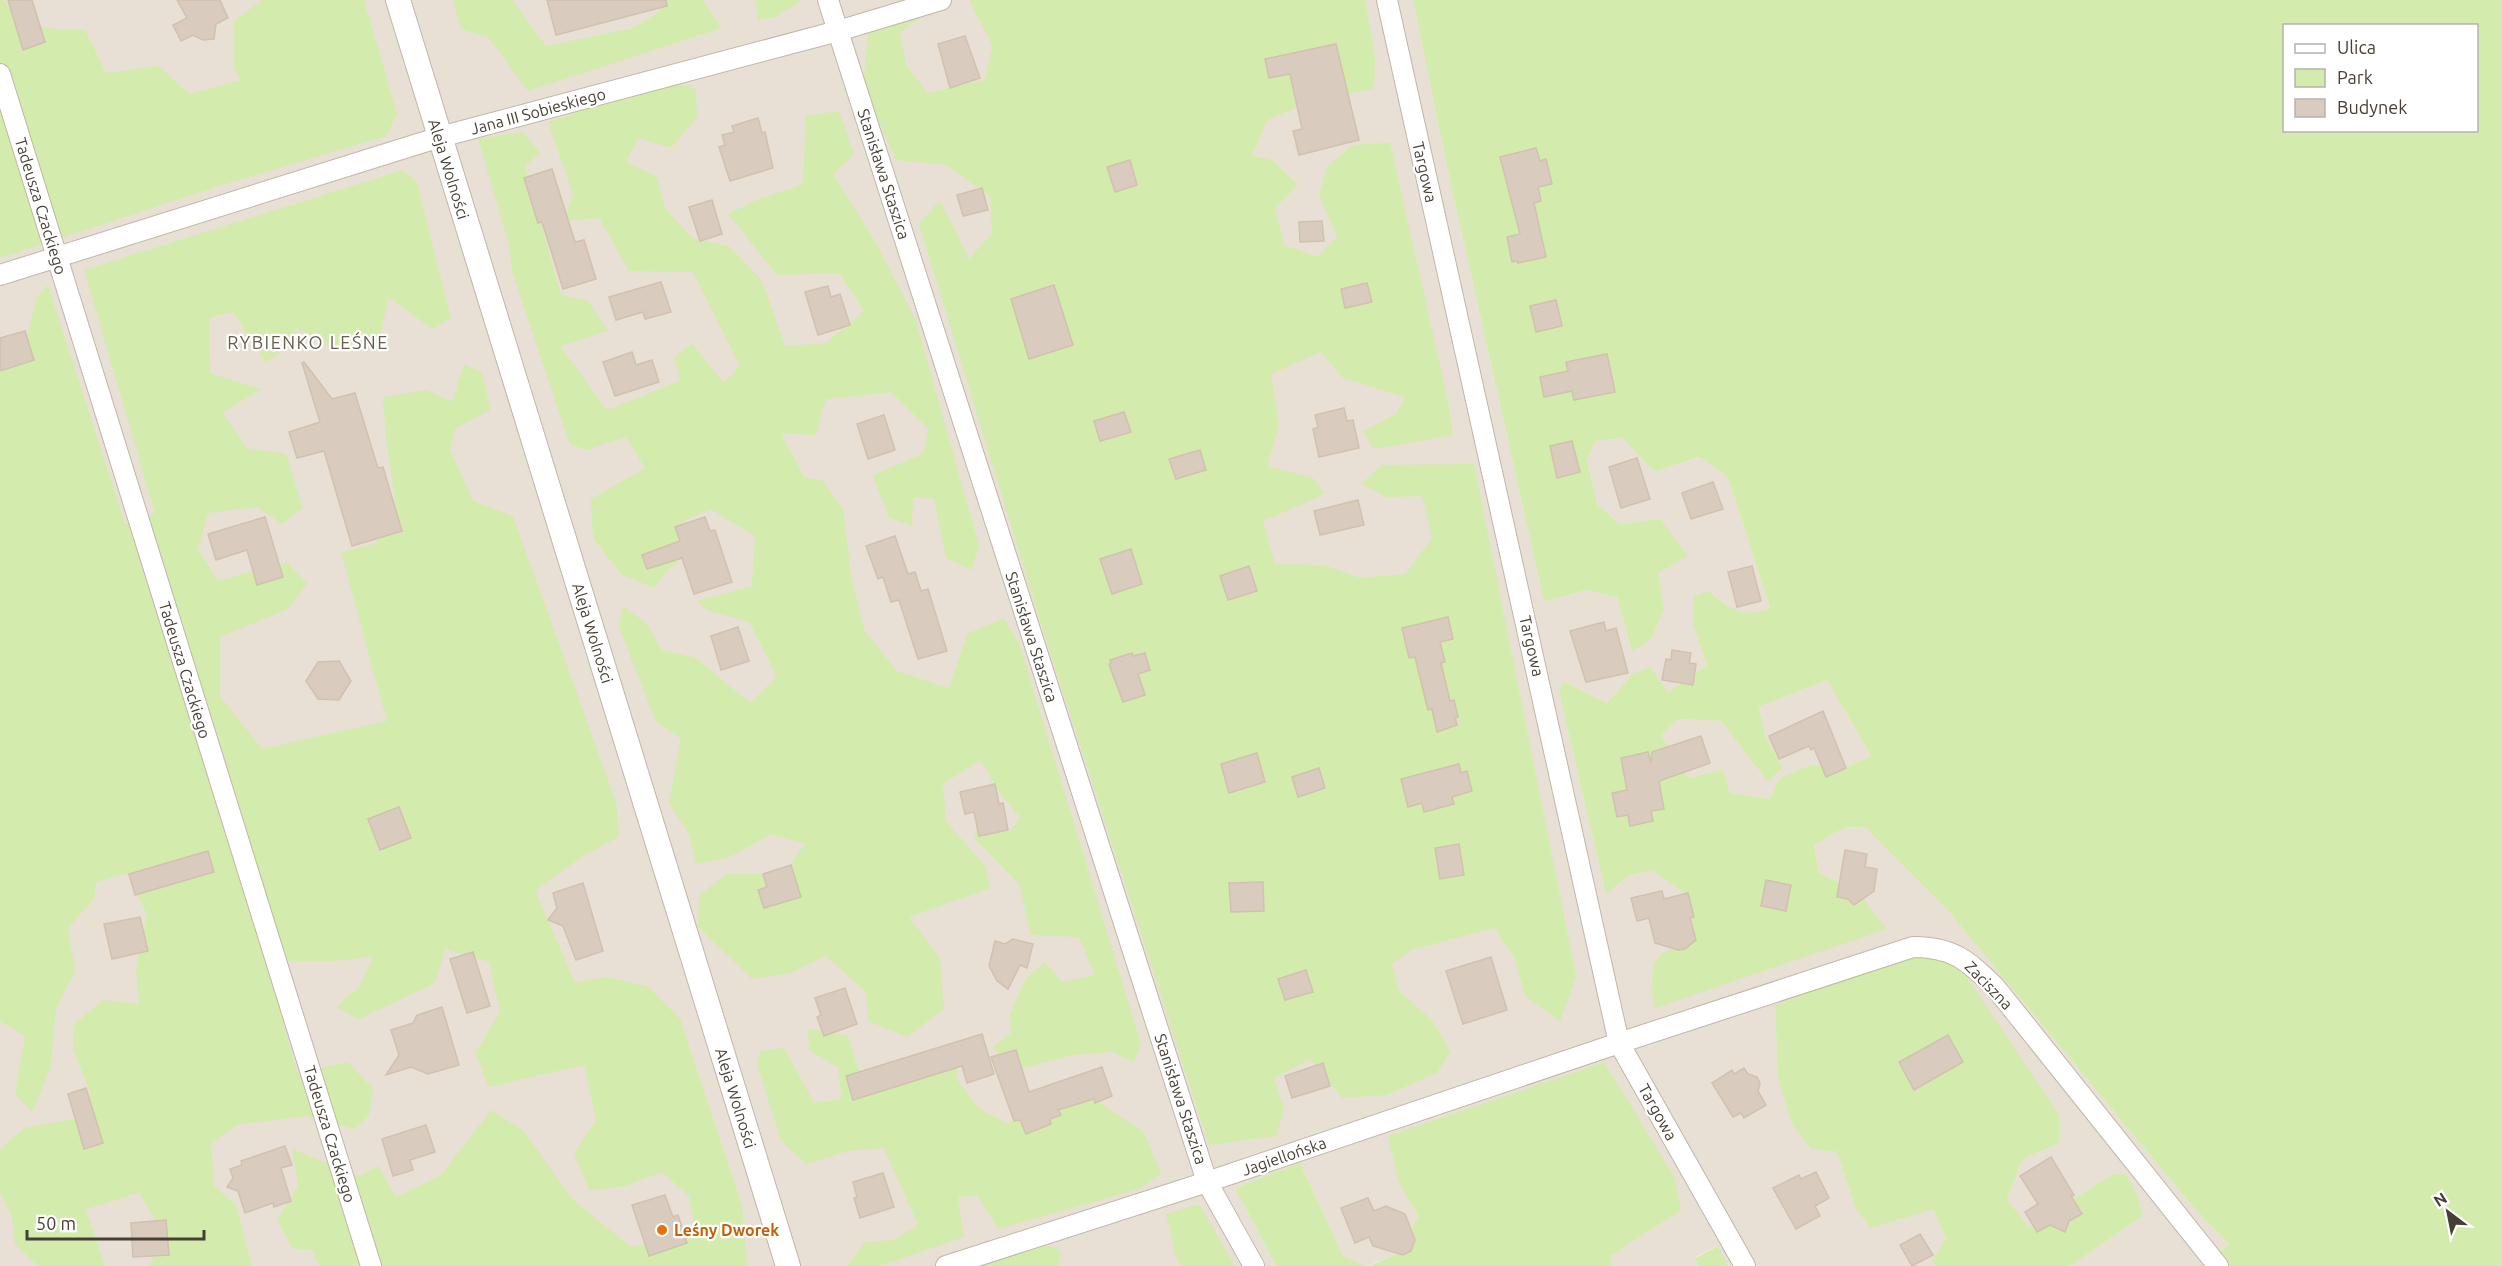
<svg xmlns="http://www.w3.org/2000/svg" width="2502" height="1266" font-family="Ubuntu,sans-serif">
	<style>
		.residential { fill: #e8e0d4 }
		.green { fill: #d3ebac; fill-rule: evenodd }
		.building { fill: #d9ccbe; stroke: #d1c1ae; stroke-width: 1.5 }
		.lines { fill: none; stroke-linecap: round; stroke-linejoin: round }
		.minor-casing { stroke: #c0b6a8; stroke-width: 22 }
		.tertiary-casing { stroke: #c0b6a8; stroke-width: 26 }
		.minor { stroke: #fff; stroke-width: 20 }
		.tertiary { stroke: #fff; stroke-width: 24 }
		.food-dot { fill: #e8710a; stroke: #fff; stroke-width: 2 }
		.labels { text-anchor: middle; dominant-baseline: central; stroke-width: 4.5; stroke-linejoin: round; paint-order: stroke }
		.street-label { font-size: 16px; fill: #473f35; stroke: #fff }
		.food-label { font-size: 16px; font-weight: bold; fill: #c56008; stroke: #fff; text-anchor: start }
		.neighbourhood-label { font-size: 18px; letter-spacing: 1.5px; fill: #6a5c4b; stroke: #fff }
	</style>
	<rect width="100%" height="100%" fill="#f4efe6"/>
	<g class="residential">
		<path d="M0,0h1413l33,162 98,440 42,-12 31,7 15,55 19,-13 12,-30 -5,-36 2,-54 -40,5 -23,-20 -10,-45 8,-18 29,-3 30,34 47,-15 27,20 42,130 -16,8 -19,-5 -26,-19 -16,33 14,41 -39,27 -36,-18 -25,29 -44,-22 -4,11 47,202 23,-18 23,-6 35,25 -1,46 -32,23 -3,24 235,-59 -28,-37 -39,-19 -5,-28 32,-18 20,1 83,84 239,289 41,44 -31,21h-128l73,-50 -5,-19 -13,-23h-12l-84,55 -22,-30 16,-40 36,-16 -159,-189 -125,53 3,72 33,70 26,3 18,56 78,1 13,29 -13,23 2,5h-207l-11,-20 -22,11 3,9h-86l-3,-10 -210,-73 19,33 -21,38 -30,12 -24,-10 -43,-93 -65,25 41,78h-1276z"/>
		<path d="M1827,680l44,76 -33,15 -26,-7 -32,14 -10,21 -40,-6 -7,-24 -34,9 -28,-43 17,-16 43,2 46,60 16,-12 -17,-31 -7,-31z"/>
	</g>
	<g class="green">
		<path d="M0,0h4c25,33 44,28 81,30l21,43 53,-7 30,28 52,-14 -7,-12v-47l28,-21h102l33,114 -11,22 -164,49 -222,73z"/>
		<path d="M453,0h59l34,46 87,-18 26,-16 1,-12h43l19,28 -194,63 -40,-54 -27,-8z"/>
		<path d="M756,0h46l-27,17 -17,3z"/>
		<path d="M969,0h396l10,58 -1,31 -59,10 -48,21 -15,35 20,5 26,25 -23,23 9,37 33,12 20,-20 -18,-42 8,-28 25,-22 38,-2 58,258 5,34 -79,14 -11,-18 33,-17 9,-17 -62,-19 -22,-26 -50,22 8,52 -12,40 46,12 12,16 -62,27 12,43 49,1 36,13 46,-4 26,-37 -10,-41 -36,1 -25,-13 20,-19 93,-1 102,513 -16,44 -35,-25 -10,-37 -21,-31 -83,22 -19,14 7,27 33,29 18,32 -13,21 -51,22 -44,3 -32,-39 -36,19 10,31 -8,27 -67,9 -171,-531 -119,-390 21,-24 29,59 23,-26 -2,-37 -44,-31 -50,-5 -33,-75 6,-60 59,-13 -28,20 6,33 22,28 56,-13 9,-34z"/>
		<path d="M1413,0h1089v1266h-304l31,-21 -41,-44 -239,-289 -83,-84 -20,-1 -32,18 5,28 39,19 29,37 -232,79 -4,-20 3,-24 8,-10 24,-14 1,-45 -35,-25 -23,6 -23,18 -47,-202 4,-11 44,22 25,-29 18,-7 18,25 39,-27 -14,-41 1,-28 15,-5c21,16 34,30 61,16l-42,-130 -28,-20 -46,15 -31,-34 -28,3 -8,18 10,45 23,20 40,-5 28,37 -30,17 6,36 -13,30 -19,13 -15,-55 -31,-7 -42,12 -98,-440zM2284,26h192v104h-192zM1827,680l44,76 -33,15 -26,-7 -32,14 -10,21 -40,-6 -7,-24 -34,9 -28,-43 17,-16 43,2 46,60 16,-12 -17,-31 -7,-31z"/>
		<path d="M675,80l21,10 1,27 -26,31 -33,-10 -12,24 31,15 8,31 27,30 37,8 33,35 23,65 41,-3 38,-32 -25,-38 -62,2 -49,-61 33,-16 42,-14 3,-68 33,-5 15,44 -21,19 43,69 40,78 63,225 -8,24 -25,-12 -12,-59 -21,-2 -1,29 -23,-8 -16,-43 50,-21 6,-25 -38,-37 -65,7 -10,36 -35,-2 23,44 19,4 20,28 8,67 14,55 32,40 52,17 18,-54 37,-16 15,25 122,401 -7,18 -22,-10 -39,3 -61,16 -19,-24 18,-14 -1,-18 15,-36 20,-17 17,20 33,-7 -16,-38 -48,-2 -12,-51 -44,-45 3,-21 32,14 10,-15 -18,-21 -22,-36 -37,24 3,37 39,45 5,22 -81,29 31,41 4,51 -37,28 -39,-16 -2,-29 -40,-36 -36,17 -38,6 -54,-52 1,-32 28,-21h57l21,-30 -34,-10 -41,23 -34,7 -7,-30 -20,-31 12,-64 -26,-19 -36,-93 4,-21 24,18 15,26 34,8 54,45 27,-27 -28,-54 -42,-12 -10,-9 55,-15 3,-50 -45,-27 -26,12 8,29 -23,19 -15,19 -33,-14 -28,-36 -2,-39 54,-31 -19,-31 -39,13 -17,-6 -58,-173 -3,-26 -31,-106 45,-7 17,21 -15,13 36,129 27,6 20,30 -48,15 47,64 73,-29 -6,-24 18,-13 32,39 16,-17 -47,-94 -64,-1 -30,-53 -35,3 9,-27 -25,-72z"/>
		<path d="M403,170l14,12 34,136 -18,11 -45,-32 -8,43 -45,9 -39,-22 -6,20 -25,15 -32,-50 -24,6 1,55 51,16 -39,24 25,35 39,6 17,54 -21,16 -25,-17 -49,6 -10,36 20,32 69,-19 20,22 -19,25 -68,28v59l42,53 125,-28 -46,-169 33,-8 24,-23 -12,-82 -3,-42 44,-7 25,12 12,-38 18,8 8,38 -35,19 -5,21 23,51 40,15 103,286 3,35 -33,17 -51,36 40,93 31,-6 41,9 33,33 62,187 5,60h-428l-7,-16 -20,-2 -15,-28 21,-35 -6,-36 67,27 19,-10 18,31 45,-22 50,-65 32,20 50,70 58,47 65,-15 -7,-36 -27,-24 -40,15 -33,3 -15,-36 22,-35 -12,-54 -95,22 -14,-34 25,-41 -11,-50 -44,-13 -10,34 -76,36 -23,-12 23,-20 14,-30 -40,4h-44l-20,8 28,104 51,-11 25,27 -4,26 -14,14 -49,-13 -69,9 -26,18 3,43 22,19 16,61h-102l12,-36 -23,-37 -53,16 19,57h-67l-23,-22 -3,-26 -12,-25v-44l24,-21 60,-11 7,-23 -18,-45 1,-25 29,-24 36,4 -3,-35 11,-55 -20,-41 -31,9 -2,17 -26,29 7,43 -19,37 -6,62 -18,42 -17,-18 10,-58 -25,-15v-663l28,-25 8,-35 12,-13 77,239 30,-11 -71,-243z"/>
		<path d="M1937,951l27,22 95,142v28l-36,16 -16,40 22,29 84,-54h13l12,23 5,19 -73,50h-135l-3,-5 14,-23 -13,-29 -62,19 -16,-20 -18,-56 -26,-3 -18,-23 -15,-47 -3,-73 125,-52z"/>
		<path d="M808,1029l40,7 10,32 11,17 80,-42 11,16 -4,19 23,31 29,14 56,-33 12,8 22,4 46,30 17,42 -22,15 -141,40 -21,-34 -19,2 6,40 -84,29h-33l18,-24 28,-2 25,-15 -34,-77 -35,3 -43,13 -25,-23 -24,-77 3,-13 24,-3 30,55 27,-4 -2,-31 -30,-18z"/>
		<path d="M1604,1062l71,116 6,32 -71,46 2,10h-243l28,-12 21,-38 -19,-33 -11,-47z"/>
		<path d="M1300,1163l43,93 24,10h-91l-41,-78z"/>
		<path d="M1199,1204l36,62h-53l-6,-9 -10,-43z"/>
		<path d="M1044,1245l16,5 -1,16h-78z"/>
		<path d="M1718,1246l10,20h-30l-3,-8z"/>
	</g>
	<g class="building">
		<path d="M8,0h24l13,42 -22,8z"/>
		<path d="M177,0h43l8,18 -12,6 -2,15 -11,1 -10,-5 -12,6 -8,-16 14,-7z"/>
		<path d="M547,0h119l1,6 -111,29z"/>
		<path d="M965,36l15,42 -30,10 -12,-44z"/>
		<path d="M1336,44l23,96 -60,15 -6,-24 9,-2 -12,-55 -21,4 -4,-19z"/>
		<path d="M758,118l4,15 3,-1 8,36 -43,13 -11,-34 6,-2 -3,-10 12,-3 -2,-6z"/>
		<path d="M1536,148l4,13 6,-2 6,25 -14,3 3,14 -7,2 12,54 -28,6v-2l-6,1 -5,-25 13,-3 -20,-77z"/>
		<path d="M1130,160l7,25 -22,7 -8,-25z"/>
		<path d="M552,169l23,73 9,-2 12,39 -33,10 -21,-67 -4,1 -14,-45z"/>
		<path d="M982,188l6,22 -25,6 -6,-21z"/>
		<path d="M712,200l10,34 -22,7 -11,-34z"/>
		<path d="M1322,221l2,20 -24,1 -1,-20z"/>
		<path d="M661,282l10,30 -26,7 -2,-7 -27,8 -7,-23z"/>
		<path d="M1367,283l5,19 -27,6 -4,-19z"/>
		<path d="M1054,285l19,60 -44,14 -18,-60z"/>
		<path d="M828,286l3,11 9,-3 10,31 -32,10 -13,-43z"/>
		<path d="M1556,300l6,26 -26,6 -6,-26z"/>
		<path d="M25,331l9,29 -34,11v-33z"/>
		<path d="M632,352l4,13 16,-5 7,22 -44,14 -12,-34z"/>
		<path d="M1607,354l8,38 -41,8 -2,-9 -28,6 -4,-20 28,-6 -2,-9z"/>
		<path d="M304,362l28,37 23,-6 23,75 5,-1 19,64 -50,15 -28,-95 -27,7 -8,-26 31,-10 -18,-59z"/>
		<path d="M1344,408l3,13 6,-1 6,28 -40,9 -6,-28 5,-2 -3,-12z"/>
		<path d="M1124,412l7,20 -31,9 -6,-20z"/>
		<path d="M884,415l11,35 -27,9 -11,-35z"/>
		<path d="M1572,441l8,31 -23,6 -7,-32z"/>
		<path d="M1200,450l6,20 -30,9 -7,-20z"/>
		<path d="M1637,458l13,41 -29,9 -12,-41z"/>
		<path d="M1713,482l10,27 -32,10 -9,-26z"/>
		<path d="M1358,500l6,25 -44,10 -6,-24z"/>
		<path d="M265,517l18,60 -26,8 -10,-35 -31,10 -8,-26z"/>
		<path d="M705,517l5,14 5,-1 17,52 -38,12 -12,-36 -35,11 -5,-14 38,-14 -5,-14z"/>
		<path d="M895,536l13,38 7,-2 6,19 7,-2 19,62 -29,8 -19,-59 -8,2 -8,-25 -5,2 -12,-33z"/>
		<path d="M1131,549l11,35 -30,10 -12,-35z"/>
		<path d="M1249,566l8,25 -29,9 -8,-24z"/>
		<path d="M1752,566l9,35 -24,6 -9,-35z"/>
		<path d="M1448,617l5,22 -13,3 5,20 -4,1 9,38 4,-1 4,17 -3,1 2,7 -20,7 -5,-23 -4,1 -13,-53 -6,1 -7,-30z"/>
		<path d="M1604,622l2,9 10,-3 12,45 -42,9 -16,-51z"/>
		<path d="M738,627l11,34 -28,9 -10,-34z"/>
		<path d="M1672,650l19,3 -2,10 7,1 -3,21 -31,-5 4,-21 5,1z"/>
		<path d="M1132,653l1,3 12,-3 5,17 -12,4 7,21 -22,7 -14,-38 2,-1 -1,-3z"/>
		<path d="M339,661l12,20 -12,19 -21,-1 -12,-18 12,-19z"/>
		<path d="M1823,711l23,57 -20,9 -12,-29 -3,2 -2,-4 -30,13 -10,-23z"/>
		<path d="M1701,736l9,27 -51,18 5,28 -13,2 2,10 -23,5 -2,-11 -11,2 -5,-24 15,-3 -6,-32 27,-6 3,10 1,-10z"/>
		<path d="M1257,753l8,29 -36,11 -8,-29z"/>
		<path d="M1459,764l2,9 6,-2 5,20 -20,6 2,7 -30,8 -2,-9 -14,4 -7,-28z"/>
		<path d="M1319,768l6,20 -27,9 -6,-20z"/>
		<path d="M995,784l4,20 4,-1 5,27 -29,6 -5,-24 -9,2 -5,-22z"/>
		<path d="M399,807l12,31 -31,12 -12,-31z"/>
		<path d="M1459,844l5,31 -24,4 -5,-31z"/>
		<path d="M1845,850l22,4 -2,13 12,2 -3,22 -20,14 -6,-6 -11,-2z"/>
		<path d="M208,851l6,21 -79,23 -6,-21z"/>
		<path d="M791,865l10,32 -37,11 -6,-18 9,-3 -4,-13z"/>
		<path d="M1766,880l25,5 -5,26 -25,-5z"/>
		<path d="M1263,882l1,29 -33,1 -2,-29z"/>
		<path d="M583,883l20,68 -27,9 -13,-34 -15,-6 9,-12 -4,-15z"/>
		<path d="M1662,891l2,8 24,-6 6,24 -4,1 6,22 -11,9 -7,1 -23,-7 -6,-25 -12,3 -6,-23z"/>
		<path d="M140,917l8,34 -36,8 -8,-35z"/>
		<path d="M1013,939l20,5 -6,24 -7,-3 -12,24 -11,-8 -8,-15 6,-25 10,3z"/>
		<path d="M473,952l17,54 -23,7 -17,-54z"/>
		<path d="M1491,957l16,53 -44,14 -17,-53z"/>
		<path d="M1306,970l7,22 -28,8 -7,-21z"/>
		<path d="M845,988l12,36 -33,12 -7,-19 4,-2 -6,-17z"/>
		<path d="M442,1007l17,58 -31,9 -17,-7 -25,8 13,-20 -8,-25 22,-7 4,-8z"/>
		<path d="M982,1034l12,40 -27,9 -5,-17 -109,34 -7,-24z"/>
		<path d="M1948,1035l15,27 -49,28 -15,-28z"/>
		<path d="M1016,1050l13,42 73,-25 10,29 -17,7 -1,-4 -36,11 3,5 -11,4 1,5 -25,10 -6,-14 -6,1 -23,-64z"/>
		<path d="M1323,1063l7,23 -38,12 -7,-22z"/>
		<path d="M1744,1068l4,6 9,3 3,6 -2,8 8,14 -22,13 -3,-5 -8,4 -21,-34 20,-13 2,4z"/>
		<path d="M86,1088l17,55 -19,6 -16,-55z"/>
		<path d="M426,1125l9,27 -25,8 3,10 -20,6 -11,-37z"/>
		<path d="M285,1146l7,19 -11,3 10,33 -17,6 -1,-4 -28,10 -7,-22 -11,-4 6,-9 -3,-9 12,-4 -1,-4z"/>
		<path d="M2051,1157l23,38 -3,1 11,18 -13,7 -4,11 -15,-7 -13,7 -12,-20 13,-8 -18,-28z"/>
		<path d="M1816,1172l13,26 -14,8 5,10 -24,13 -23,-41 26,-13 2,4z"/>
		<path d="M883,1173l11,34 -34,11 -6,-20 3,-1 -4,-15z"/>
		<path d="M665,1195l8,22 5,-2 9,28 -38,13 -17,-51z"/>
		<path d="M1368,1198l6,13 12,-5 19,8 10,26 -4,11 -8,4 -30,-9 -4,-9 -14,6 -14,-35z"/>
		<path d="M166,1220l3,35 -36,2 -2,-34z"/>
		<path d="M1920,1234l13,21 -21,11 -12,-21z"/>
	</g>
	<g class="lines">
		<g class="minor-casing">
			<g id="minor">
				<path d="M828,0l379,1182 47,84"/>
				<path d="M1387,0l232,1043 126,223"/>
				<path d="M0,74l371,1192"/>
				<path d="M0,275l440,-138 398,-106 103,-31"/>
				<path d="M946,1266l261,-84 412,-139 294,-96c40,0 54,13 82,40l223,279"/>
			</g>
		</g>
		<g class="tertiary-casing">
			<path id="tertiary" d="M398,0l390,1266"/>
		</g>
		<use href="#minor" class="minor"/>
		<use href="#tertiary" class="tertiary"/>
	</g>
	<circle class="food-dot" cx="662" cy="1230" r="6"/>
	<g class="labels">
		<g class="street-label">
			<text transform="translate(538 111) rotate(-15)">Jana III Sobieskiego</text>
			<text transform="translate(449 169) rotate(73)">Aleja Wolności</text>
			<text transform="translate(1425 172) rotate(77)">Targowa</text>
			<text transform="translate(884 174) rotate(72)">Stanisława Staszica</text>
			<text transform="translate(41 206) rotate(73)">Tadeusza Czackiego</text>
			<text transform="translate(593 633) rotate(73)">Aleja Wolności</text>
			<text transform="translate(1032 637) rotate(72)">Stanisława Staszica</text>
			<text transform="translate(1532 646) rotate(77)">Targowa</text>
			<text transform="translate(185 670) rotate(73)">Tadeusza Czackiego</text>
			<text transform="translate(1989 985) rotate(46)">Zaciszna</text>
			<text transform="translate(736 1098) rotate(73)">Aleja Wolności</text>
			<text transform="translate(1181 1099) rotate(72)">Stanisława Staszica</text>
			<text transform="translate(1658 1112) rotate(61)">Targowa</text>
			<text transform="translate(330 1134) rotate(73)">Tadeusza Czackiego</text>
			<text transform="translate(1284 1156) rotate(-19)">Jagiellońska</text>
		</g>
		<g class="food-label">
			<text x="674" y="1230">Leśny Dworek</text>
		</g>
		<g class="neighbourhood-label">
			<text x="308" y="342">RYBIENKO LEŚNE</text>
		</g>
	</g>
	<rect x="2283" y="24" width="195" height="108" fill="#ffffff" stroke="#b5b2ae" stroke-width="1.5"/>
	<rect x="2295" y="44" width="30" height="9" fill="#ffffff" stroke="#b5b2ae" stroke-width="1.5"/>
	<text x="2337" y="54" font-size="18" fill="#473f35">Ulica</text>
	<rect x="2295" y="69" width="30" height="18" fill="#d3ebac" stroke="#b5b2ae" stroke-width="1.5"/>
	<text x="2337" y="84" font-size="18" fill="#473f35">Park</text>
	<rect x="2295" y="99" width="30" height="18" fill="#d9ccbe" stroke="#b5b2ae" stroke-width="1.5"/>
	<text x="2337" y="114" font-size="18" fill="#473f35">Budynek</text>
	<g transform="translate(2448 1212) rotate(328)" stroke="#ffffff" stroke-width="4.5" paint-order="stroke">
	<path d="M0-4.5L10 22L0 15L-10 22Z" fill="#473f35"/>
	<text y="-9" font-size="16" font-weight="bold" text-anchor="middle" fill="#473f35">N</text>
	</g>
	<path d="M27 1230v9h177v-9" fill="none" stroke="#473f35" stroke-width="3"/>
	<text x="36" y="1230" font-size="18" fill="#473f35" stroke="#ffffff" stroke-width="4.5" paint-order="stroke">50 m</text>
</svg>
